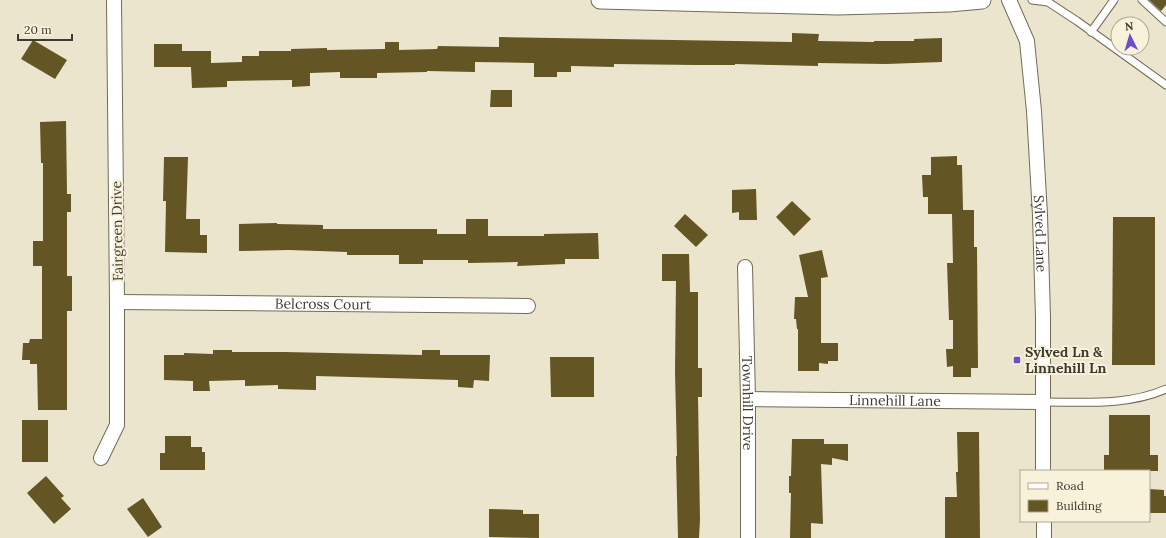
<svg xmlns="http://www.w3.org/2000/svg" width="1166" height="538" font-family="Lora,serif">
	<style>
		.building { fill: #635524 }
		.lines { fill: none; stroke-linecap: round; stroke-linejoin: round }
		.service-casing { stroke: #716b57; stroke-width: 9 }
		.minor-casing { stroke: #716b57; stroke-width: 16 }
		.tertiary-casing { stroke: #716b57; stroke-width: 19 }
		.service { stroke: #fff; stroke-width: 7 }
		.minor { stroke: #fff; stroke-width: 14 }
		.tertiary { stroke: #fff; stroke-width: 17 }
		.poi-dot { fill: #6950c9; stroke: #f9f2db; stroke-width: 1.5 }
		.labels { text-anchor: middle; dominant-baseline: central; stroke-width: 4; stroke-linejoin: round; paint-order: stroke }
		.street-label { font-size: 14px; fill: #3c3a31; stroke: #f9f2db }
		.poi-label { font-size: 14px; font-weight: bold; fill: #3c3a31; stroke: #f9f2db; text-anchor: start }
	</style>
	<rect width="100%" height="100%" fill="#ebe5ce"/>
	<g class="building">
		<path d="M1149,0h17v5l-5,6z"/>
		<path d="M792,33l27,1 -1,7 56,1v-1h40v-2l28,-1v24l-56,2 -68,-1v3l-83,-2v1h-39l-82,-1v3l-43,-1v6h-14v5h-23v-14l-59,-1v10l-48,-1v1l-50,1v5h-37v-6l-30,1v13l-18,1v-7l-65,1v6l-35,1 -1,-21h-37v-23h28v7h29v12l31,-1v-6h17v-5h32v-2l36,-1v2l58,-1v-7h14v8l38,-1 1,-3 61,1v-10l293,5z"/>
		<path d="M33,40l34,20 -12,19 -34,-20z"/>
		<path d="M491,90h21v17h-22z"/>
		<path d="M66,121l1,73h4v18h-4v64h5v35h-5v99h-29l-1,-46h-7v-4h-8l1,-17h6l1,-4h12v-73h-9v-25h10v-78h-2l-1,-41z"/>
		<path d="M957,156v9h5l1,45h11v37h3l1,121h-7v9h-18v-11l-6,1 -1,-18h7v-29h-4l-2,-57h6l-1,-49h-24v-17h-5l-1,-22h9v-18z"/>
		<path d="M164,157h24l-2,62h14v16h7v18l-42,-1 1,-51h-3z"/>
		<path d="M756,189l1,31h-18v-8l-7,1v-23z"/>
		<path d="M792,201l19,18 -17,17 -18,-19z"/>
		<path d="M685,214l23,21 -12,12 -22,-21z"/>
		<path d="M1113,217h42v148h-43z"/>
		<path d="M466,219h22v17h56v-2l54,-1 1,26h-34v5l-48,2 1,-4 -50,1v-3h-45v4h-24v-9h-52v-3l-58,-2 -50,1v-27l38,-1v1l46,1v4h114v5h29z"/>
		<path d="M822,250l6,27 -7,1v65h17v18h-10v3l-9,-1v8h-21v-42h-1l-1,-10h-2l1,-22h13l-9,-42z"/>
		<path d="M662,254h27l1,38h8v76h4v29h-4l2,123 -1,18h-21l-2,-82h1l-2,-84 1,-91h-14z"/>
		<path d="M213,350h19v2h53l137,3v-5h18v5h50l-1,26 -15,-1 -1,8 -15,-1v-7l-142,-4v14l-38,-1v-4l-33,1v-6l-36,1 1,10h-17v-10l-29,-1v-25h20v-2l29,1z"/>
		<path d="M550,357h44v40h-43z"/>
		<path d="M1109,415h41v40h8v16h-54v-16h5z"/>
		<rect x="22" y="420" width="26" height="42"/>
		<path d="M957,432h22l1,106h-35v-41h12l-1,-25h2z"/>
		<path d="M165,436h26v11h11v5h3v18h-45v-17h5z"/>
		<path d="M792,439h32v5h24v17l-16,-3v7l-11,-1 2,60 -12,-1v15h-21l1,-45h-2v-17h2z"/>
		<path d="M46,476l18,20 -3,2 10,11 -17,15 -27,-31z"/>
		<path d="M1149,489l15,1v6h2v17h-17z"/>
		<path d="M143,498l19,29 -14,10 -21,-28z"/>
		<path d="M489,509l34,1v4h16v24l-50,-1z"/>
	</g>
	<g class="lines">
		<g class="service-casing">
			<g id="service">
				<path d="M1032,0l16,2 29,19 89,64"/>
				<path d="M1142,0l24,22"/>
				<path d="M1091,32l23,-32"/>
				<path d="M1043,402c40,0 85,4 123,-13"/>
			</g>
		</g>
		<g class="minor-casing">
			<g id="minor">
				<path id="s1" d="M1009,0l18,41 7,70 6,104 3,102v154"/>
				<path id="s2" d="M745,267l3,132v139"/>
				<path id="s3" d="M117,302l411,4"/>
				<path id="s4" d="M748,399l295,3"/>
				<path d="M101,458l16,-33v-123l-3,-302"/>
				<path d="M1044,521v17"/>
			</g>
		</g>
		<g class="tertiary-casing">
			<path id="tertiary" d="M600,0l238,6 111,-3 33,-3"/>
		</g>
		<use href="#service" class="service"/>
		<use href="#minor" class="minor"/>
		<use href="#tertiary" class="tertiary"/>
	</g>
	<rect class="poi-dot" x="1013" y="356" width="8" height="8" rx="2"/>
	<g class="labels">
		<g class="street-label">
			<text transform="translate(117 231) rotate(-91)">Fairgreen Drive</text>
			<text stroke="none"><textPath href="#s1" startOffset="238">Sylved Lane</textPath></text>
			<text stroke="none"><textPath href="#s3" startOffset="206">Belcross Court</textPath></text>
			<text stroke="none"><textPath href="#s4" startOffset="147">Linnehill Lane</textPath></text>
			<text stroke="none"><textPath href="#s2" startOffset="136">Townhill Drive</textPath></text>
		</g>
		<g class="poi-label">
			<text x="1025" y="352">Sylved Ln &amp;<tspan x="1025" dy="16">Linnehill Ln</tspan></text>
		</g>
	</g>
	<rect x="1020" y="470" width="130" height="52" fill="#f9f2db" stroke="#ada897"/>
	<rect x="1028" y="483" width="20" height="6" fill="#ffffff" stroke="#ada897"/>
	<text x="1056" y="490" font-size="12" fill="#3c3a31">Road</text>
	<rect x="1028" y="500" width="20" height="12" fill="#635524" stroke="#ada897"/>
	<text x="1056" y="510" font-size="12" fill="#3c3a31">Building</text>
	<g transform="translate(1130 36) rotate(355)"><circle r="19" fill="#f9f2db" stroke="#ada897"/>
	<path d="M0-3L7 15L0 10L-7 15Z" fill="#6950c9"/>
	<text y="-6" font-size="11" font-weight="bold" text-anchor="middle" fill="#3c3a31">N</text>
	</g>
	<path d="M18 34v6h54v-6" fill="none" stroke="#3c3a31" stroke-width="2"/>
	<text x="24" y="34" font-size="12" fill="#3c3a31" stroke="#f9f2db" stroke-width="3" paint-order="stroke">20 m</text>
</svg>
